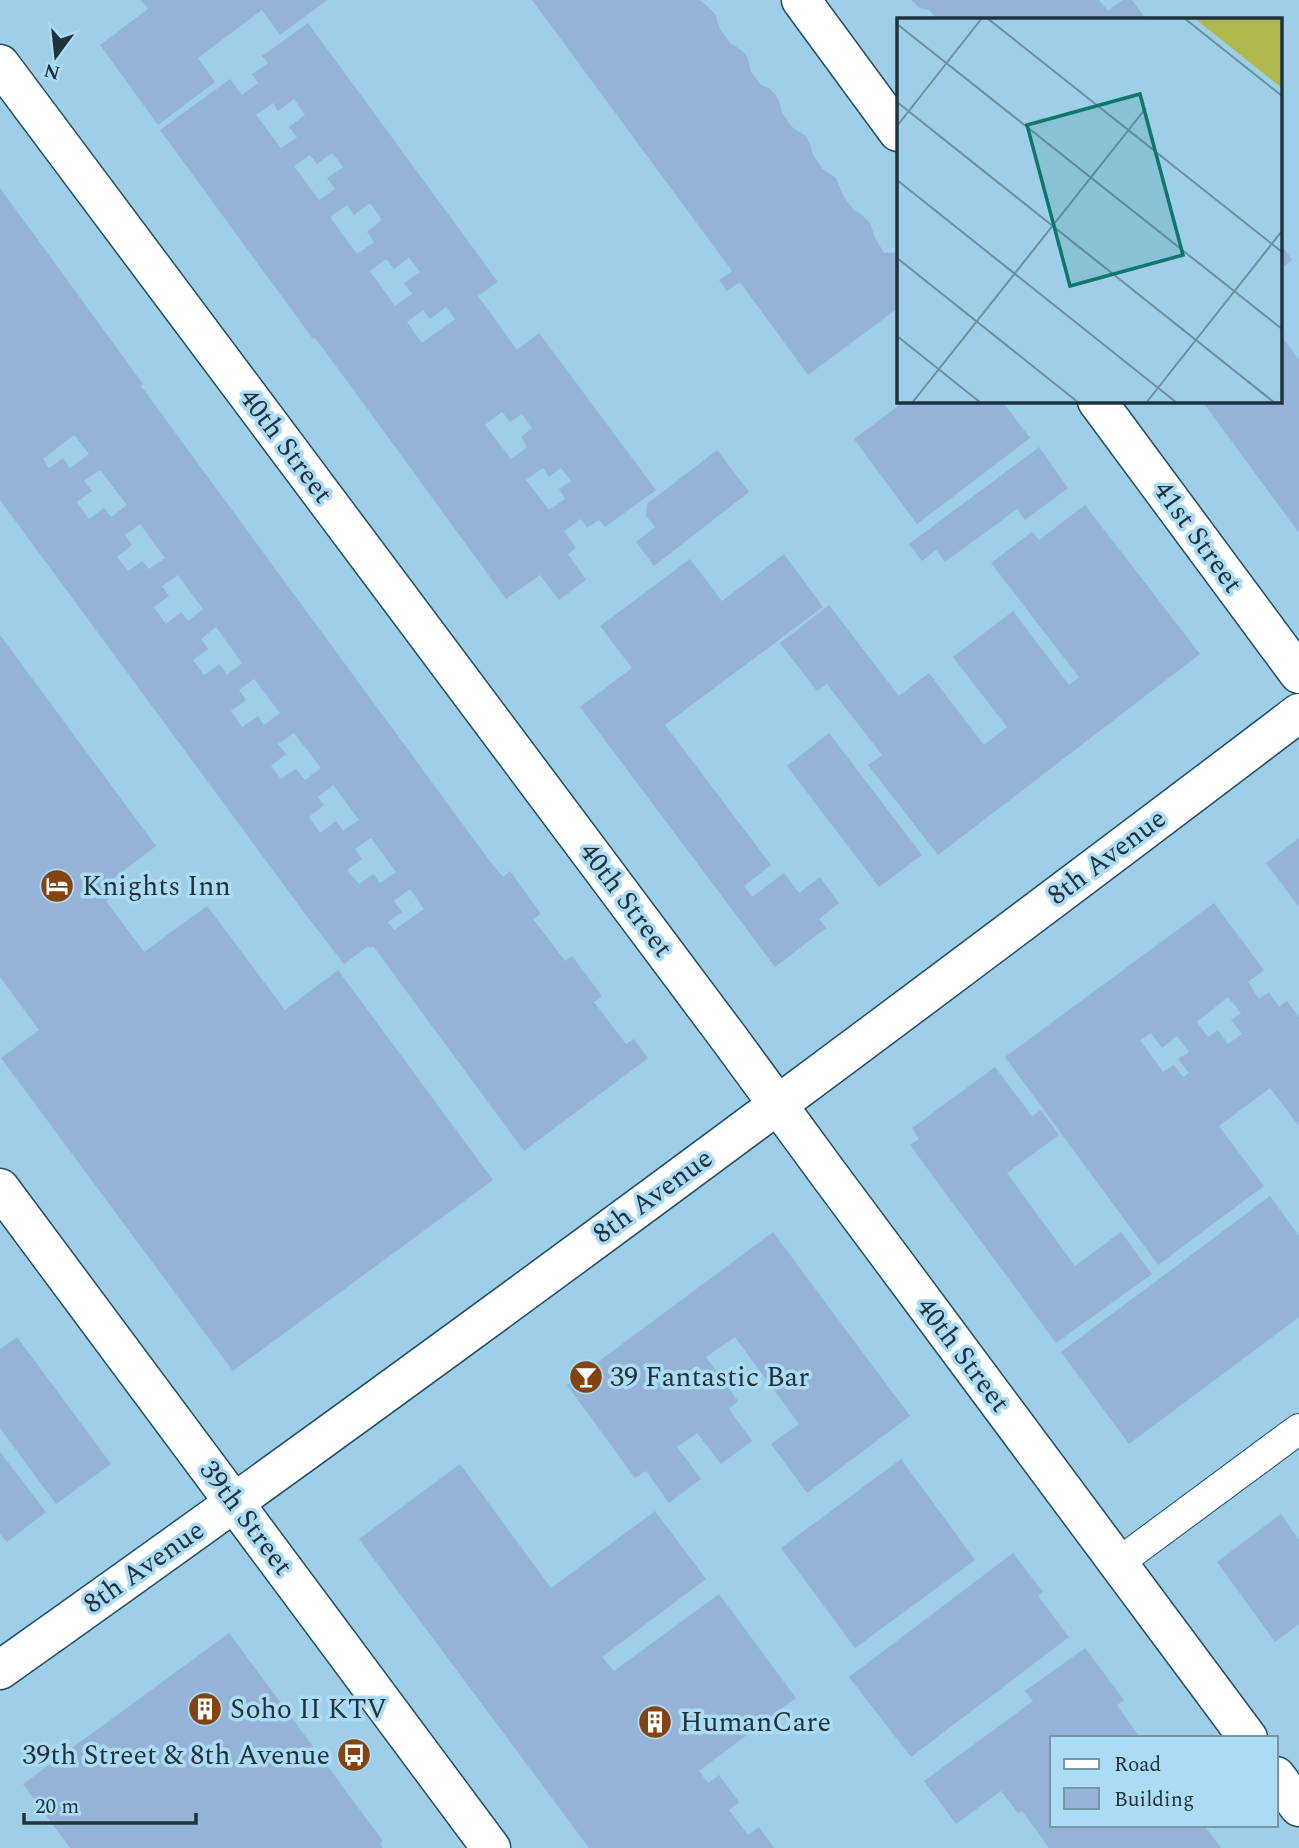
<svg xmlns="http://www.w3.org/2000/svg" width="1299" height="1848" font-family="Spectral,serif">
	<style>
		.building { fill: #95b3d7; fill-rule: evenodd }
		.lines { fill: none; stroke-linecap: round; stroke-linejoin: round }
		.lane-casing { stroke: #214e64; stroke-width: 32 }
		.street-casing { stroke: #214e64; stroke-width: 41 }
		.secondary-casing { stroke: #214e64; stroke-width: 41 }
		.lane { stroke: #fff; stroke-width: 30 }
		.street { stroke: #fff; stroke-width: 38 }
		.secondary { stroke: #fff; stroke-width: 38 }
		.labels { text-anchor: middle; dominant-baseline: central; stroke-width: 7; stroke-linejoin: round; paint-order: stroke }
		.street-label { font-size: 28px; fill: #20333d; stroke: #abdbf5 }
		.poi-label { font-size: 28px; fill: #20333d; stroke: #abdbf5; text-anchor: start }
		.inset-road { fill: none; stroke: #6c90a4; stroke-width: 2 }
		.view { fill: #0f766e; fill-opacity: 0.15; stroke: #0f766e; stroke-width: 3.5 }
		.inset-edge { fill: none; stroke: #20333d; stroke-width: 3.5 }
	</style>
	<rect width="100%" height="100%" fill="#9fcee8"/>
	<g class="building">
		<path d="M141,0h186l-47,35 -18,-25 -64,48 17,24 -57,43 -58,-80 48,-36z"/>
		<path d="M532,0h167l7,5 9,9 5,15 10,14 14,9 4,7 3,13 10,13 8,3 6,6 4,7 3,12 10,14 14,9 5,11 2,8 10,14 13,9 8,19 10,13 7,4 9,9 5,15 9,15 14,-1v56l-90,67 -68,-93 -13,9 -8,-11 13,-9z"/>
		<path d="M911,0h188l9,11 14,-11h10l14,19h-209l-8,-9 -9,-2z"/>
		<path d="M308,23l190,259 -20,14 39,54 22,-17 117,157 -51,37 -6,-7 -12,8 -6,-9 -17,12 12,17 -8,6 18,26 -27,20 -19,-25 -34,24 -151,-207 -40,-54 -2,1 -153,-209 70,-51 12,16 16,-12 -6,-9 16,-11 -6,-7zM294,99l11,16 -16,12 8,10 -16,11 -25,-33 17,-12 5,8zM332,153l11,14 -16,11 8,11 -16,11 -25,-34 16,-11 7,9zM370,203l12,17 -15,12 7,10 -17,12 -27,-37 17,-12 7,10zM409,257l11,15 -16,11 8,11 -17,12 -25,-35 16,-12 8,10zM446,307l9,12 -33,24 -15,-21 16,-12 7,9zM502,412l8,10 12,-8 10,14 -11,9 6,10 -16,12 -26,-34zM543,468l6,9 12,-9 10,13 -12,8 6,10 -16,11 -23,-30z"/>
		<path d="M0,188l143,196 -2,2 348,474 14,17 7,-6 31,43 -8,5 32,42 7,-5 30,40 -8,6 32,42 8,-5 14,19 -124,93 -151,-205 -4,2 -1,-2 -24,18 -41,-53 -303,-411zM74,435l15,19 -19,14 -7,-10 -14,10 -6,-9zM100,470l27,35 -16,12 -7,-9 -15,11 -12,-17 15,-11 -8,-10zM140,524l25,34 -16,11 -7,-8 -14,10 -11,-14 15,-12 -7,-10zM178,575l25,34 -15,12 -7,-9 -15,12 -12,-17 15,-11 -7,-10zM216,627l26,36 -15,12 -7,-11 -16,11 -11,-15 15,-11 -7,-10zM254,679l26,34 -16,12 -6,-9 -16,11 -11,-16 15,-11 -7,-10zM294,733l27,35 -16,12 -9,-11 -15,10 -10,-13 15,-12 -8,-10zM333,785l26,35 -16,11 -7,-10 -16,12 -11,-16 15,-12 -6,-8zM371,838l25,34 -16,11 -7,-9 -14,10 -12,-14 15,-11 -7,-10zM410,889l14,20 -30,21 -6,-8 14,-10 -8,-11z"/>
		<path d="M1280,243l12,17 -12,9z"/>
		<path d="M1280,334l19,26v173l-97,-132h78z"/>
		<path d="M905,401h97l28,37 -113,86 -63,-85z"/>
		<path d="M1039,447l29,41 -43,32 -8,-11 -72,53 -9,-12 -14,11 -13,-17z"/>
		<path d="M717,450l32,42 -95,74 -18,-24 19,-15 -9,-11 1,-12z"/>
		<path d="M1085,505l115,149 -262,201 -70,-90 14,-10 -55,-71 -10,7 -37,-48 49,-38 70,91 30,-23 55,72 23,-18 -54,-70 60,-46 56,74 10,-8 -88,-114 41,-31 7,8z"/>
		<path d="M784,554l39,53 -158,118 106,140 -27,21 8,11 32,-24 15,20 21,-16 19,26 -20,16 7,9 -51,39 -195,-260 52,-39 -32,-42 90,-67 32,42z"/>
		<path d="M0,635l156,211 -46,35 9,11 -13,9 38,51 63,-46 78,104 53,-40 155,210 -260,191 -232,-313 38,-28 -39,-53z"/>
		<path d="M829,733l93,122 -43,32 -92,-121z"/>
		<path d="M1299,838v69l-33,-44z"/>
		<path d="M1214,903l50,67 -16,12 11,17 10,-7 10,15 8,-6 12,16v109l-29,-38 -51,38 45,60 -106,79 -153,-208zM1228,997l13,16 -10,7 11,14 -14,10 -10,-14 -10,7 -11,-15zM1151,1033l11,15 15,-12 12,16 -11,7 11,14 -6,4 -9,-12 -11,7 -23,-32z"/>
		<path d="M995,1067l37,49 9,-6 18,25 -52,38 68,93 46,-34 31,42 -96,69 -146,-198 9,-6 -7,-11z"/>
		<path d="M1270,1196l29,40v81l-170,127 -68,-92z"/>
		<path d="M773,1232l137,184 -103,77 -36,-49 28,-20 -64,-87 -29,20 32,44 -9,8 23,32 -31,23 -24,-31 -20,14 24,32 -32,24 -23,-32 -11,7 -68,-93z"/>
		<path d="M17,1337l94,127 -55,40 -56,-76v-79z"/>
		<path d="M0,1452l46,60 -39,30 -7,-8z"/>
		<path d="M901,1459l74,101 -120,88 -74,-100z"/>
		<path d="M460,1464l91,124 104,-77 51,68 -104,78 12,14 105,-77 77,104 -97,73 9,12 11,-8 20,27 -10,8 19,25 11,-8 15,21h-185l-230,-309z"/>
		<path d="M1281,1514l18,26v84l-24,18 -58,-80z"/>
		<path d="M1013,1553l30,39 -5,4 31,41 -158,120 -62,-80z"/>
		<path d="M229,1633l154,208 -3,2 3,5h-313l-47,-64z"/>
		<path d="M1085,1648l39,52 -7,5 23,33h-88v87h152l17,23h-172l-27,-37 -4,2 -17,-22 -45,33 -32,-43 109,-80 -8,-10z"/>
	</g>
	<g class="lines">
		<g class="lane-casing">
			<path id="lane" d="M1118,1563l181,-134"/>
		</g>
		<g class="street-casing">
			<g id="street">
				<path d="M801,0l97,132"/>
				<path d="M0,64l731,977 96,131 421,566"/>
				<path d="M1097,401l202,273"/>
				<path d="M0,1670c439,-311 871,-632 1299,-957"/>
				<path d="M1276,1776l23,31"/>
			</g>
		</g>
		<g class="secondary-casing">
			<path id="secondary" d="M0,1188l491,660"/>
		</g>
		<use href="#lane" class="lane"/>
		<use href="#street" class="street"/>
		<use href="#secondary" class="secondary"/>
	</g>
	<defs>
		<g id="hotel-disc" transform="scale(1.75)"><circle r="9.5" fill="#854310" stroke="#abdbf5"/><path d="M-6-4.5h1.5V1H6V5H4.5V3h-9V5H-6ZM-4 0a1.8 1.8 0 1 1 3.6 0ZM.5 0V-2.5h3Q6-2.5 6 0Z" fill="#fff"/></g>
		<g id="bar-disc" transform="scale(1.75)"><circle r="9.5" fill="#854310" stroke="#abdbf5"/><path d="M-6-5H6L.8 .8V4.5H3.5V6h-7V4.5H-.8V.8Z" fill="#fff"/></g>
		<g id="building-disc" transform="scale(1.75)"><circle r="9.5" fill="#854310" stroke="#abdbf5"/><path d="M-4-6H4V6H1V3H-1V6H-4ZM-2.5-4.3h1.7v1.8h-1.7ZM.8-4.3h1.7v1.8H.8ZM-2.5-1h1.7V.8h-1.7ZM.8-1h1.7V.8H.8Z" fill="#fff"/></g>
		<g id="bus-disc" transform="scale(1.75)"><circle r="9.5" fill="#854310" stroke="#abdbf5"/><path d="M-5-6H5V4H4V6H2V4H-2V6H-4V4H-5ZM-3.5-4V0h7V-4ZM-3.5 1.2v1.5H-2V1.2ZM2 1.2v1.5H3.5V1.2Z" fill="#fff"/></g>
	</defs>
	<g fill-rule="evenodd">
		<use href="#hotel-disc" x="57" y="886"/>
		<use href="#bar-disc" x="586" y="1377"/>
		<use href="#building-disc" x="205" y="1709"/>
		<use href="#building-disc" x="655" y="1722"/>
		<use href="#bus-disc" x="354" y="1755"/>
	</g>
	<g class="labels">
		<g class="street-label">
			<text transform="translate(286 446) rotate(53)">40th Street</text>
			<text transform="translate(1198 537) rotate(54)">41st Street</text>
			<text transform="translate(1107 857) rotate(-37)">8th Avenue</text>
			<text transform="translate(626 900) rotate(53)">40th Street</text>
			<text transform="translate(653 1196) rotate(-36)">8th Avenue</text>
			<text transform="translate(963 1355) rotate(53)">40th Street</text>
			<text transform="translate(246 1518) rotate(53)">39th Street</text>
			<text transform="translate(144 1567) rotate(-35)">8th Avenue</text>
		</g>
		<g class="poi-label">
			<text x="82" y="886">Knights Inn</text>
			<text x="610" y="1377">39 Fantastic Bar</text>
			<text x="230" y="1709">Soho II KTV</text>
			<text x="680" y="1722">HumanCare</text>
			<text x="330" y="1755" text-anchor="end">39th Street &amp; 8th Avenue</text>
		</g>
	</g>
	<g transform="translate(897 18)">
		<rect width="385" height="385" fill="#9fcee8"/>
		<path d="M297,0h88v70z" fill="#b0b74d"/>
		<path class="inset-road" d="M90,0l295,234M287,0l98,78M0,6l385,305M0,84l378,301M0,108l85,-108M0,162l280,223M0,240l182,145M0,318l84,67M15,385l234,-295M249,385l136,-172"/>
		<path class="view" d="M243,76l43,161 -113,31 -43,-161z"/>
		<rect width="385" height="385" class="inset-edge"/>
	</g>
	<rect x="1050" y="1736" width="228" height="91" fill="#abdbf5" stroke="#7398ab" stroke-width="2"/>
	<rect x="1064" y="1759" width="35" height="10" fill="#ffffff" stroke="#7398ab" stroke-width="2"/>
	<text x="1114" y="1771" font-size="21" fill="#20333d">Road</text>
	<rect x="1064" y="1788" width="35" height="21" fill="#95b3d7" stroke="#7398ab" stroke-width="2"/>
	<text x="1114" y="1806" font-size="21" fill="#20333d">Building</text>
	<g transform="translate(56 56) rotate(195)" stroke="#abdbf5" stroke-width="5" paint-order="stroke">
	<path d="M0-5L12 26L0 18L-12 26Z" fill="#20333d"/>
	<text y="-10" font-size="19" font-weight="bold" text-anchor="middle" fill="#20333d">N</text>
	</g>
	<path d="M24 1813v10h172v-10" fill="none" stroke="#20333d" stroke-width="3.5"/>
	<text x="35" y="1813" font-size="21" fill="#20333d" stroke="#abdbf5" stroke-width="5" paint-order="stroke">20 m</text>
</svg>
